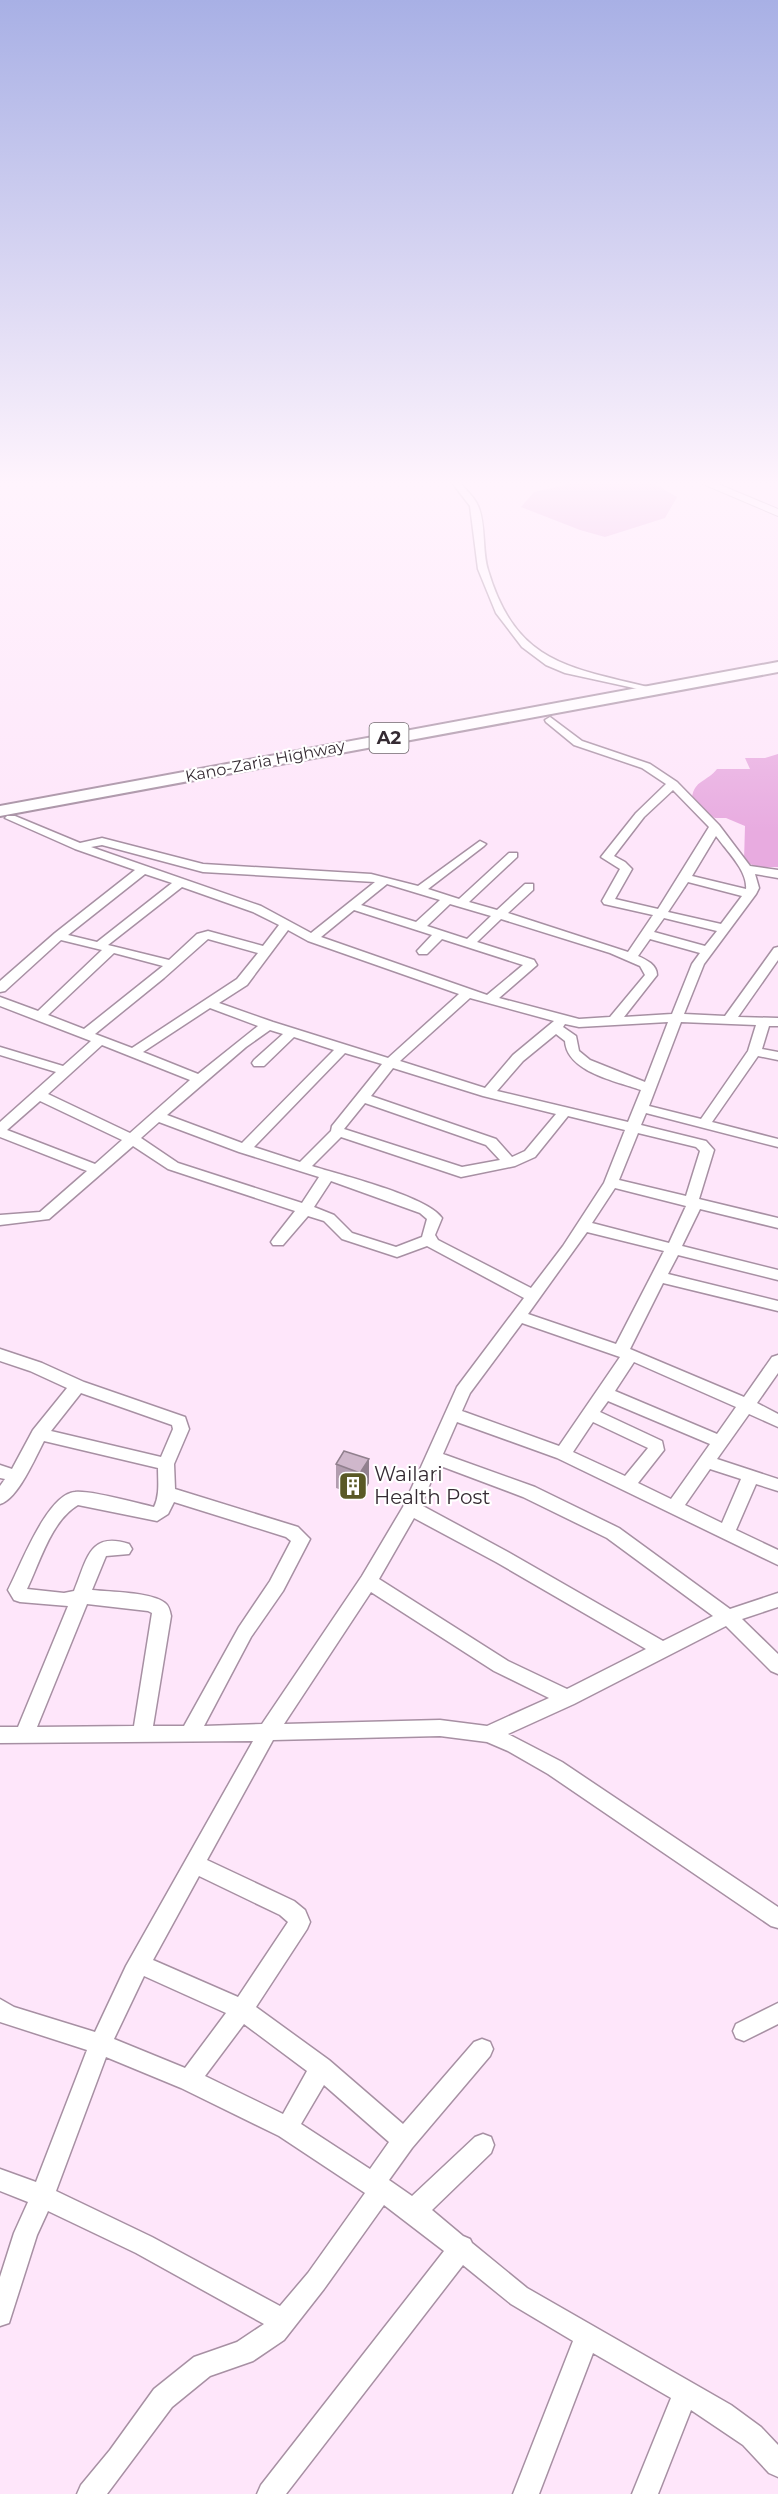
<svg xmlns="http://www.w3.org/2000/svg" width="778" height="2494" font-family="Montserrat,sans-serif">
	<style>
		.water { fill: #e8abe0 }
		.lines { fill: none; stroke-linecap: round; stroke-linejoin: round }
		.minor-casing { stroke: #a790a3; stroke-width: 3 }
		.major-casing { stroke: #a790a3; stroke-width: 2 }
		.highway-casing { stroke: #a790a3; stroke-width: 4 }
		.minor { fill: #fff; fill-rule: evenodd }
		.major { fill: #fff; fill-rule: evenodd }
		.highway { fill: #fff; fill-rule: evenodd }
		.wall { fill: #b29daf }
		.shaded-wall { fill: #91808e }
		.building { fill: #cfb7cb; stroke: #91808e; stroke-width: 1.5 }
		.labels { text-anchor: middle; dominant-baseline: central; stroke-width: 4.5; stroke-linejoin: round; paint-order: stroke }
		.far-street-label { font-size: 16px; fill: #352b33; stroke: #fff }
		.shield { fill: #fff; stroke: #726b70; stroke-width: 1.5 }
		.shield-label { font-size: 18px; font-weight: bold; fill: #352b33 }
		.poi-label { font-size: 20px; fill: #352b33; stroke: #fff; text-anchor: start }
	</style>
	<rect width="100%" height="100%" fill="#fee6fa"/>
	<g class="water">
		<path d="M569,484h86l22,13 -12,21 -60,19 -25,-7 -59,-23 13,-15z"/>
		<path d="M778,754v113h-21l-13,-6 1,-35 -19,-8h-11l-14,-9 -9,-11c2,-18 15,-16 25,-29h33l-5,-11h20z"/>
	</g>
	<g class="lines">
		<g class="minor-casing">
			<g id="minor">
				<path d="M453,484h8c5,6 14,14 17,22 8,17 4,45 10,64 28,94 80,97 164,118v4l-87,-19 -19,-8 -24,-18 -26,-34 -18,-44 -8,-63z"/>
				<path d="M550,717l32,24 68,23 27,18 42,43 31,41 28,4v8l-23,-4 4,14 -3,6 -52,70 -20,50 41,2 49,-68 4,-1v13l-40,57 40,1v8h-9l-7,23 16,3v8l-20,-4 -46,66 66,17v8l-132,-34 -5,12 65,16 8,9 -15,49 79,19v10l-78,-19 -18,37 96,24v10l-100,-25 -10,19 110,27v10l-115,-28 -33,66 114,48 28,-40 6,-2v18l-21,30 21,11v13l-29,-13 -32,45 61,20v12l-22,-7 -20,46 42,20v15l-221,-107 -100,-36 -14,32 92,33 84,41 111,81 48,-16v14l-36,12 36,35v20l-7,-3 -45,-45 -152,78 -66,30 54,28 216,145v21l-7,-2 -223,-152 -40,-23 -21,-9 -47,-6 -167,4 -66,120 87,41 11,9 5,12 -3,7 -51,78 73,53 74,64 71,-82 8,-3 8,3 3,7 -3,7 -78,92 -23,32 23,16 63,-59 8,-3 8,3 3,8 -3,8 -59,57 31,26 7,3 2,4 55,45 204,117 30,22 17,18v32l-9,-4 -26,-28 -52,-35 -33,84h-26l39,-96 -78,-45 -54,141h-26l60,-153 -62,-37 -48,-39 -177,229h-29l4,-9 183,-234 -60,-46 -60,84 -40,51 -31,21 -43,15 -38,31 -65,87h-30l4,-9 29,-35 44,-61 40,-32 43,-15 27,-18 -128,-71 -88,-42 -11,24 -28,88 -9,3v-49l14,-44 14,-31 -28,-11v-22l36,13 51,-132 -87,-28v-23l14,8 81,25 31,-66 127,-225 -253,2v-16h18l50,-121 -48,-4 -6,-2 -6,-10c12,-23 39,-96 67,-98 15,-2 61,11 79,15 6,-12 4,-26 4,-39l-114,-27c-9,17 -26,58 -44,63v-18l5,-7 -5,-1v-13l12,4 21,-39 34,-42 -37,-17 -30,-10v-12l42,14 42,19 101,35 4,12 -15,35 1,25 123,38 12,12 -27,52 -32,46 -47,89 58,-2 100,-148 41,-69 54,-120 67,-89 -97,-52 -30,11 -55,-18 -18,-18 -16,-5 -25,29h-10l-2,-3 2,-3 22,-28 -127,-42 -35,-23 -84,73 -49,6v-10l40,-3 47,-41 -87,-34v-15l56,-50 -56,-17v-8l63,19 28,-25 -91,-35v-9l38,14 64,-61 -41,-10 -56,51 -5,1v-11l55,-48 80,-63 -60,-21 -70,-31 2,-2h8l65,27 22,-5 101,26 168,10 47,12 62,-45 6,3 -2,2 -56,43 31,10 50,-46h8v4l-48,45 28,8 28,-26h8v6l-25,23 120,39 25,-37 -49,-11 -2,-3 18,-32 -19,-12 35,-44 30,-29 -24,-16 -68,-23 -28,-23 -1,-2zM673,790l36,37 -51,82 -43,-10 17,-30 -7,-7 -11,-6 30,-39zM716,836c10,14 32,35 30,53l-54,-13zM102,845l101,27 172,10 -64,51 -50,-27 -170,-59zM145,874l27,9 -75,59 -29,-7zM688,882l54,14 -21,28 -53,-12zM387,884l53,16 -24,22 -55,-17zM182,887l71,25 26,13 -16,21 -55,-15 -11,3 -28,26 -61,-15zM450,904l41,12 -24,23 -40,-13zM354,910l78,25 -15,16 2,3h8l15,-15 81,26 -36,30 -166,-58zM664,918l53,13 -12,15 -51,-14zM501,919l109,34 30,13 5,9 -35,42 -31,2 -80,-21 38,-33 -3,-5 -57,-18zM288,930l20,11 151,53 -71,64 -115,-36 -54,-19 28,-18zM208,939l50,14 -21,26 -105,69 -37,-14 69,-56zM650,939l50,14 -8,11 -20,50 -48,3 33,-42c0,-10 -10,-15 -19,-19zM114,953l49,13 -79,63 -36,-14zM470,998l84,23 -41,34 -28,33 -85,-27zM210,1008l48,18 -60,48 -55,-22zM668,1022l-23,60 -55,-22 -11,-9 -3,-15 -13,-9 2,-3 14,3zM681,1022l75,3 -8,26 -47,68 -52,-13zM270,1030l13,4 -29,26 -2,3 2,3h10l30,-29 40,13 -92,93 -75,-28 79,-68zM556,1034l9,7c2,31 51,40 76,49l-13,32 -131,-31 26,-30zM102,1045l88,35 -60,53 -82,-39zM345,1053l37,11 -50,62 -1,5 -31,31 -46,-15zM393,1068l90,28 73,18 -31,37 -13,6 -16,-18 -125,-43zM40,1101l82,39 -27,24 -88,-34zM365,1103l121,42 14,15 -38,7 -118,-38zM568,1116l57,14 -21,53 -41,63 -32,42 -93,-48 -3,-5 7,-17c-15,-22 -102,-43 -130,-52l29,-29 120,40 54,-11 20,-9zM159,1122l80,30 80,25 -17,26 -124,-40 -37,-25zM638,1133l58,14 4,4 -14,45 -67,-16zM331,1181l89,32 7,6 -5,18 -26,10 -44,-14 -18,-18 -20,-8zM615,1188l71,18 -17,37 -77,-20zM587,1232l77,19 -48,93 -88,-30zM522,1323l98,34 -61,89 -97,-35 8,-18zM634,1362l102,45 -19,27 -102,-43zM81,1393l91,32 1,4 -12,28 -110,-26zM608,1401l102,43 -39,55 -33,-16 26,-33 -2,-9 -62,-29zM593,1422l55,26 -23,28 -52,-24zM438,1465l85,32 84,41 106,78 -50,25 -155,-89 -87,-47zM710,1469l31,10 -19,44 -37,-18zM174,1502l112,35 5,4 -21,40 -31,46 -55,99h-31l18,-110c-1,-5 -2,-10 -6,-13 -13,-11 -55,-11 -73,-13l14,-34 23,-2 3,-5 -3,-5c-40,-13 -42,16 -55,47l-10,2 -37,-4c13,-27 24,-68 51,-84l79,16 11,-7zM414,1518l82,44 150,87 -79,40 -59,-28 -129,-82zM371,1592l123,79 55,27 -62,28 -47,-6 -156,4zM87,1604l61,7 4,2 -18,113 -97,1zM199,1876l81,39 8,7 -50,75 -85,-37zM144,1976l82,37 -41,55 -71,-29zM244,2024l63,47 -24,43 -78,-38zM106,2057l75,31 98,48 86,57 -57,80 -28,33 -128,-69 -96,-46zM324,2085l65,57 -19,27 -69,-45z"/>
				<path d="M778,2003v21l-34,17 -8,-3 -3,-7 3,-7z"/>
			</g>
		</g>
		<g class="major-casing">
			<path id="major" d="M703,484h15l60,25v7z"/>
		</g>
		<g class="highway-casing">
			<path id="highway" d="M778,662v10l-778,144v-10z"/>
		</g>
		<use href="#minor" class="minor"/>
		<use href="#major" class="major"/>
		<use href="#highway" class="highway"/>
	</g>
	<path class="wall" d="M369,1459v24l-8,14 -25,-9v-24z"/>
	<path class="shaded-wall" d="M369,1459v24l-8,14 -1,-24z"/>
	<path class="building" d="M344,1451l25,8 -9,14 -24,-9z"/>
	<linearGradient id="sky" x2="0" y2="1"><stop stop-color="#a8b0e5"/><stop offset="0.58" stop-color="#fff4fd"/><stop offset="1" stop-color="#fff4fd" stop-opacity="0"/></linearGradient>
	<rect width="778" height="833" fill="url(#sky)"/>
	<defs>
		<g id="building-square" transform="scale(1.5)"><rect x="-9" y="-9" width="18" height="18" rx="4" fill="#5a5926" stroke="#fff"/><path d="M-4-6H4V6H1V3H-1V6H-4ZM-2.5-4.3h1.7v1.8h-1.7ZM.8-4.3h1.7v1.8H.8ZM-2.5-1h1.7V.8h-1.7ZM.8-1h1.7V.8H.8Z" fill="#fff"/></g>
	</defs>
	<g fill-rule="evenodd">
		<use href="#building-square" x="353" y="1486"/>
	</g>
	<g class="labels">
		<g class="far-street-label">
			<text transform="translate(265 761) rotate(-11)">Kano-Zaria Highway</text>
		</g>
		<rect class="shield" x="369.5" y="723" width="39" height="30" rx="4.5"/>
		<g class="shield-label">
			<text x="389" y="738">A2</text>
		</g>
		<g class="poi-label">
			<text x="374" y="1474">Wailari<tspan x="374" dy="23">Health Post</tspan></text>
		</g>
	</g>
</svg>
